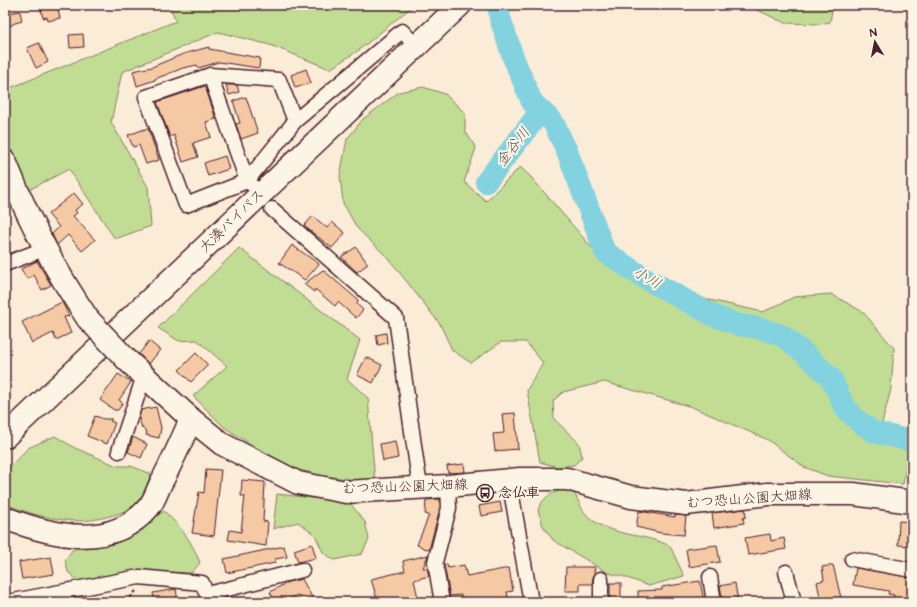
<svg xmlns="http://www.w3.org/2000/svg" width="917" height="607" font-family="'Architects Daughter','Klee One',sans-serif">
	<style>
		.green { fill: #c1dd94; stroke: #867e60 }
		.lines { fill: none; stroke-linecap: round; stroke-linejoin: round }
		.river { stroke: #83d2df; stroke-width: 22 }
		.building { fill: #f6c9a5; stroke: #4a1f2b }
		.street-casing { stroke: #4a1f2b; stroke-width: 17 }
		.primary-casing { stroke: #4a1f2b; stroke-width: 25 }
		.highway-casing { stroke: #4a1f2b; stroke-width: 25 }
		.path { stroke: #4a1f2b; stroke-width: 2; stroke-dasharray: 3 3; stroke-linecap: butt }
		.street { stroke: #fcf5e5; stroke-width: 14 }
		.primary { stroke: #fcf5e5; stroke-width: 22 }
		.highway { stroke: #fcf5e5; stroke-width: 22 }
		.primary-bridge-casing { stroke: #4a1f2b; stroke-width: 25; stroke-linecap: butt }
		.primary-bridge { stroke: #fcf5e5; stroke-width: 22 }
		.labels { text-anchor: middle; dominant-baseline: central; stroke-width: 4; stroke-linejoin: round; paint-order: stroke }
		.street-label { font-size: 14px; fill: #4a1f2b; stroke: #fcf5e5 }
		.poi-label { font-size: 14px; font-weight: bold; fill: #4a1f2b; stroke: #fcf5e5; text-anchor: start }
		.water-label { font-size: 15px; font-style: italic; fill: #5b5561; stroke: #fcf5e5 }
	</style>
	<rect width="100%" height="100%" fill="#fbecd8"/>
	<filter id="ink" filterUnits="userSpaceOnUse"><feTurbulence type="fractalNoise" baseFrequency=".025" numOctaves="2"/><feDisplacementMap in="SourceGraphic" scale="8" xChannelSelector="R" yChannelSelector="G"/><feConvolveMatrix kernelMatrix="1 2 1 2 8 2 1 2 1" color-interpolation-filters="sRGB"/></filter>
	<g filter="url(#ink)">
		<g class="green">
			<path d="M169,5h245l-55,45 -29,19 -60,-24 -52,-13 -96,40 -11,50 37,65 3,39 -36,13 -46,-70 -44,23 -20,-48v-54l171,-69z"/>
			<path d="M754,5h79l-3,17 -10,2 -35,-1 -32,-15z"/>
			<path d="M423,87l22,7 20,19v18l11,17 -12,34 22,19 34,-34 10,9 75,87 51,25 107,24 31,-15 37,-3 32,18 31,36 -3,41 -9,34 29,15 -8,46 -75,-8 -24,-9 -36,-27 -76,-33 -88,-25 -41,10 -10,9 1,18 25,24 3,14 -8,8 -16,2 -18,-5 -13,-72 16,-27 -17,-21h-25l-30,21 -19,-13 -12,-26 -51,-65 -32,-31 -14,-25 -3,-27 7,-37 16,-20 36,-27z"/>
			<path d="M239,248l121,92 -13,39 21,19 7,84 -53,-6 -37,-10 -61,-39 -31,-31 34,-30 -30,-26 -18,1 -21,-13z"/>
			<path d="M55,436l20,12 42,18h14l20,8c-4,11 -10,28 -21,34 -13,8 -34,12 -50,13 -20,0 -58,-8 -75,-18v-31l2,-2 21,-22z"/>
			<path d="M572,488c5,9 9,23 17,29 21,20 56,16 81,29l14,30 -35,10 -27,-10 -14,-3 -55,-33 -10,-14 -5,-16c6,-16 18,-19 34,-22z"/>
			<path d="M277,494l72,8 16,20 4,17 -7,15 -28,6 -11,-8 -8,-17 -17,-13 -25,7z"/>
			<path d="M164,511c17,16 28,30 36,52l-9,10 -56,-2 -57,10 -10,-9 -3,-12 8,-11c23,-2 45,-3 65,-17 9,-6 16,-15 26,-21z"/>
		</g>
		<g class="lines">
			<g class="river">
				<path d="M498,5l2,13 13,39 19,45 21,20 14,29 38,101 38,25 71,39 25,9 21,3 23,8 22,18 26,24 14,30 13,13 16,11 38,9"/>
				<path d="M486,182l54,-70"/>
			</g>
		</g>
		<g class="building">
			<path d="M40,5h17l3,13 -12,3 -1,-4 -4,1z"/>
			<path d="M20,11l2,10 -7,2 -10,6v-15z"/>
			<path d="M83,34l1,13 -14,1 -1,-13z"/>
			<path d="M39,43l9,19 -12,6 -9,-20z"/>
			<path d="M209,47v2l51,9 -1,10 -40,-6 -21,6 -1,-3 -14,3 -28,11v1l-18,6 -4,-15 19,-4 31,-13z"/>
			<path d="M306,69l5,14 -16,5 -4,-13z"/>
			<path d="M226,85h11l2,7 -10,3z"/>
			<path d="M205,86l11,33 -10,3 5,15 -18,6 5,14 -15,5 -9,-27 -4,2 -13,-35z"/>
			<path d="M246,97l12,36 -17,6 -5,-15 4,-1 -7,-22z"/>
			<path d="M148,128l11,32 -13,4 -7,-19 -6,2 -5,-12z"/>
			<path d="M225,156l4,13 -21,7 -4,-13z"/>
			<path d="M74,193l9,11 -8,6 2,3 -4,3 22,24 -13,11 -14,-16 -11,10 -5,-11 7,-7 -11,-13z"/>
			<path d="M313,216l14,12 5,-6 13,11 -13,15 -28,-22z"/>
			<path d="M292,245l27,19 -14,16 -26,-17z"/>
			<path d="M356,247l12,17 -11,8 -16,-15z"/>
			<path d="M37,261l14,24 -9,5 -8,-15 -7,4 -6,-10z"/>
			<path d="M323,270l35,30 -1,4 6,6 -7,8 -18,-16 -3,4 -20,-17 -1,3 -10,-8z"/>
			<path d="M62,302l7,14 -5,1 7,16 -15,7 -3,-7 -21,10 -10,-21z"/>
			<path d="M386,333l1,10 -9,2 -2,-10z"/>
			<path d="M149,341l11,9 -11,14 -10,-10z"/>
			<path d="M196,353l12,12 -17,17 -12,-12z"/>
			<path d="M366,357l16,8 -9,18 -16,-8z"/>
			<path d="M118,374l13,8 -12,18 4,3 -5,7h-4l-14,-10z"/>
			<path d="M156,407l5,21 -2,10 -13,-3 1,-3 -5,-4 -3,-10 2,-8z"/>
			<path d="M515,413l3,36 -23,2 -2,-17 11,-1 -2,-19z"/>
			<path d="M95,416l9,3h8l-2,2 5,2 -8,21 -20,-8z"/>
			<path d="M133,437l14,7 -6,14 -13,-6z"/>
			<path d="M395,441l3,17 -15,3 -3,-17z"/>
			<path d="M464,464l1,8 -17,1 -1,-7z"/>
			<path d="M206,469l15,1 -7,66 -22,-3 7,-41 5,1z"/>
			<path d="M242,480l23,2 -2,39 5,1 -2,24 -38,-6 2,-10 11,2 4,-36h-4z"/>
			<path d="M440,499l-1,13 -10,38 -12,-5 12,-30 -4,-1 1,-14z"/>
			<path d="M500,502l2,10 -21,4 -2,-10z"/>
			<path d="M745,509l1,8 -3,1 1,5 -30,5 -2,-15z"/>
			<path d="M639,511l36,6v-2l11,1 -2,19 -23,-2 -25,-6z"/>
			<path d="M899,521l13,1v24l-14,-1z"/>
			<path d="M770,534l1,7 13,-3 2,11 -38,6 -3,-17z"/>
			<path d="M312,544l4,14 -18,4 -4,-12z"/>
			<path d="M717,545l3,17 -31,5 -3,-18z"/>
			<path d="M284,546l3,11 -12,2v4l-48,10 -3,-14z"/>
			<path d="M428,555l-5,13h4l2,8 -15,4 5,22h-41l-7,-23 34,-8 -2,-10z"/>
			<path d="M51,557l3,17 -32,5 -3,-17z"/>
			<path d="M447,564l1,4 16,-3 3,11 42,-8 4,23 -6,1 2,10h-46l-2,-7 -11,1 -6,-31z"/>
			<path d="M833,565l9,37h-21l-4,-20 7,-2 -2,-13z"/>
			<path d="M566,567h29l-3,17h-12v7h-15z"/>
			<path d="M856,568l56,10 -1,24h-18l1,-7 -6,-1 1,-3 -36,-6z"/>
			<path d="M302,579l12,22 -17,-6 -9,5v2h-13l-5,-10 18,-10z"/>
			<path d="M700,581l4,21h-41v-2l-25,2v-11l24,-1v-3z"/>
			<rect x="610" y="583" width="11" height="19"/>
			<path d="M735,583l3,19h-15l-3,-16z"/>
			<path d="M176,589l2,13h-23l-2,-9z"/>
		</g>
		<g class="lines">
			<g class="street-casing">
				<g id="street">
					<path d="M210,75l37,106 4,3"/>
					<path d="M295,121l-16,-41 -69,-5 -64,22 40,108 61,-24 48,-60 107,-90 15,16"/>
					<path d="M272,209l124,109 24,170"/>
					<path d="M5,264l39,-15"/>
					<path d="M119,451l25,-75"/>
					<path d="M509,480l22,122"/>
					<path d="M852,559l60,11"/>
					<path d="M786,572l8,30"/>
					<path d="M710,577l4,25"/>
					<path d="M601,579v23"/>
					<path d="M208,594l94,-24"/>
					<path d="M8,602l131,-25 63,6 8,19"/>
					<path d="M442,602l-7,-40 14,-54 -1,-22"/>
				</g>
			</g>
			<g class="primary-casing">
				<g id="primary">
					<path d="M5,161c22,56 49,108 83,158"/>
					<path d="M127,360l64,59 31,25 76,39 48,9 102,-6 72,-7h47l64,18 55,7 82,-10h85l59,8"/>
					<path d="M5,518c47,18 107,33 144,-11 5,-6 8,-15 11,-22 11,-21 21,-43 31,-66"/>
				</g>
			</g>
			<g class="highway-casing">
				<path id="highway" d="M5,437l455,-432"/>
			</g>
			<path class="path" d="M126,602l10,-11"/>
			<use href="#street" class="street"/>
			<use href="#primary" class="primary"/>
			<use href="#highway" class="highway"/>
			<g class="primary-bridge-casing">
				<path id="primary-bridge" d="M88,319l39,41"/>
			</g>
			<use href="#primary-bridge" class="primary-bridge"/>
		</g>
	</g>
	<defs>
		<g id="bus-ring" transform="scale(0.9)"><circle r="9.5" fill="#fcf5e5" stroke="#4a1f2b" stroke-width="1.5"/><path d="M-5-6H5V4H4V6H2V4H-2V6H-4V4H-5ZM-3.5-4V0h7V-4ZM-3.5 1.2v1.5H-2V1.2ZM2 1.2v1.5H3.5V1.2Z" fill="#4a1f2b"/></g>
	</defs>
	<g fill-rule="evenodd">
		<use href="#bus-ring" x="485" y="493"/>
	</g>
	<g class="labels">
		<g class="street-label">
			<text transform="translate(232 221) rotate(-44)">大湊バイパス</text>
			<text transform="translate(405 487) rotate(-2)">むつ恐山公園大畑線</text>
			<text transform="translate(749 499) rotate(-4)">むつ恐山公園大畑線</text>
		</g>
		<g class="poi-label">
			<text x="498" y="493">念仏車</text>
		</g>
		<g class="water-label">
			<text transform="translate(513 147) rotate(-52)">金谷川</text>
			<text transform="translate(647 278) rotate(31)">小川</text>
		</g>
	</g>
	<rect width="917" height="607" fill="none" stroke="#fcf5e5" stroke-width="20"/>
	<rect x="10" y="10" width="897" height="587" fill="none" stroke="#4a1f2b" stroke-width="1.5" filter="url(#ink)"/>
	<g transform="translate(875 42) rotate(350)" stroke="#fcf5e5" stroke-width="3" paint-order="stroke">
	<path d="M0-3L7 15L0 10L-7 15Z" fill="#4a1f2b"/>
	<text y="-6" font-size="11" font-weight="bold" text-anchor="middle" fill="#4a1f2b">N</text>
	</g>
</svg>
